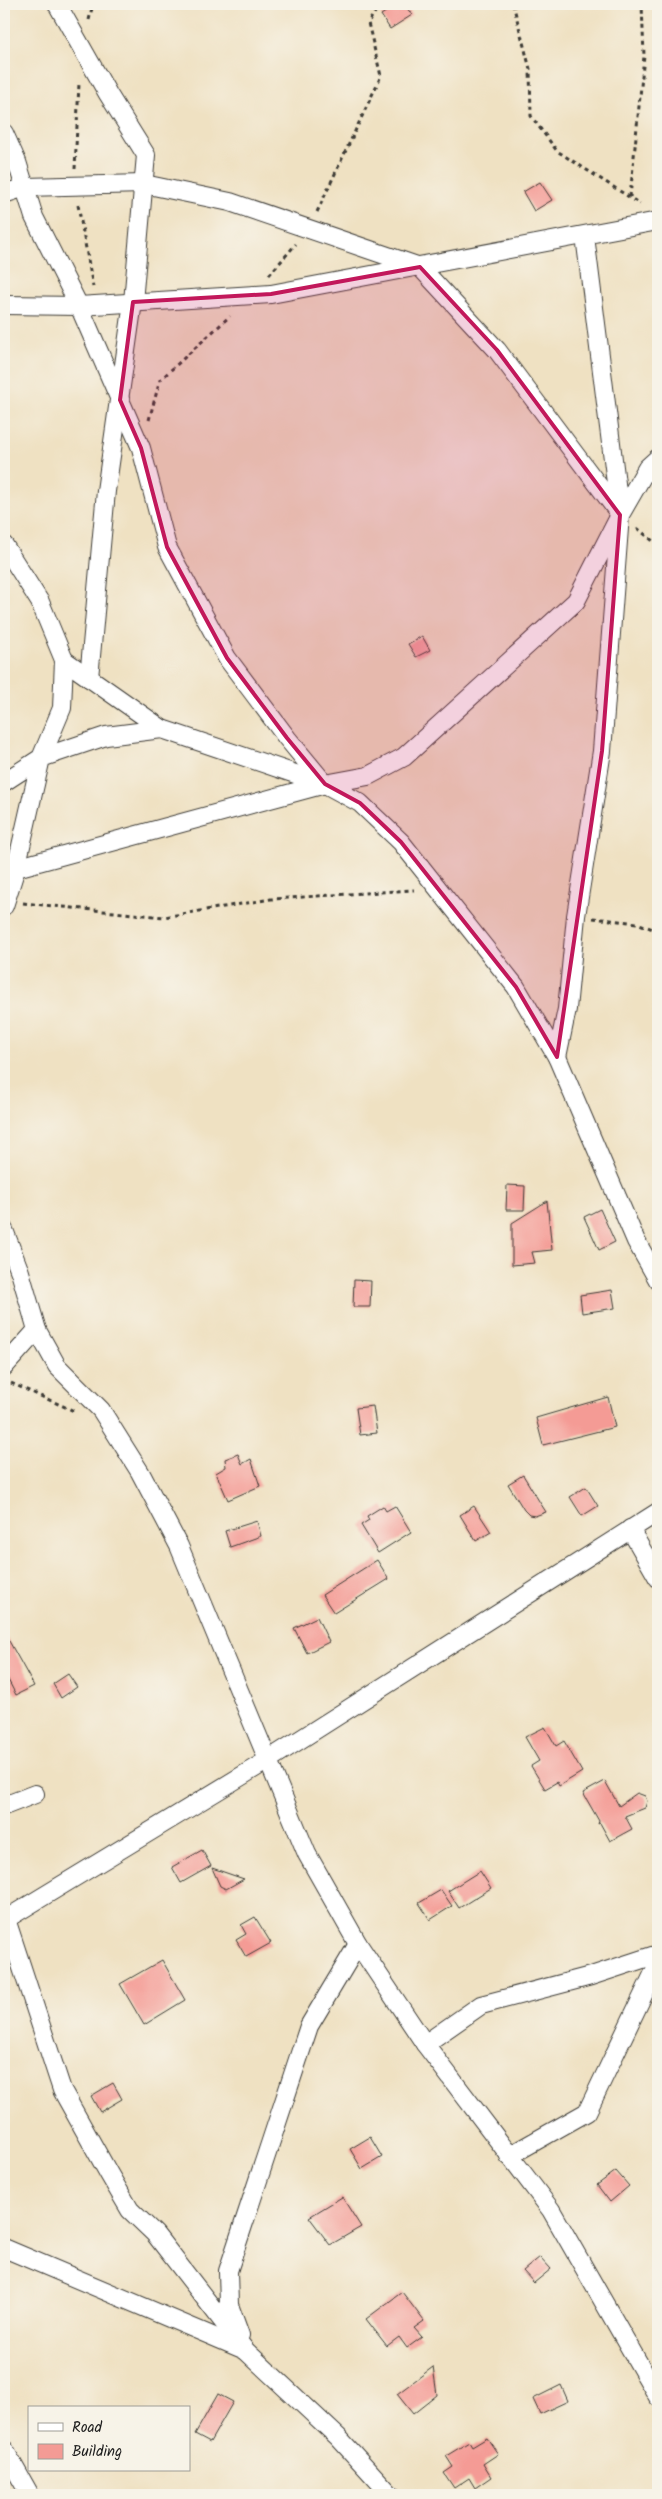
<svg xmlns="http://www.w3.org/2000/svg" width="662" height="2499" font-family="Kalam,sans-serif">
	<style>
		.building { fill: #f49b95 }
		.lines { fill: none; stroke-linecap: round; stroke-linejoin: round }
		.minor-casing { stroke: #3c3a35; stroke-width: 20 }
		.path { stroke: #3c3a35; stroke-width: 3; stroke-dasharray: 4 4; stroke-linecap: butt }
		.minor { stroke: #fff; stroke-width: 18 }
		.marked { fill: #c2185b; fill-opacity: 0.2; stroke: #c2185b; stroke-width: 4; stroke-linejoin: round }
	</style>
	<rect width="100%" height="100%" fill="#f7f3e8"/>
	<filter id="ink" filterUnits="userSpaceOnUse"><feTurbulence type="fractalNoise" baseFrequency=".02" numOctaves="2"/><feDisplacementMap in="SourceGraphic" scale="10" xChannelSelector="R" yChannelSelector="G"/><feConvolveMatrix kernelMatrix="1 2 1 2 8 2 1 2 1" color-interpolation-filters="sRGB"/></filter>
	<filter id="wash" filterUnits="userSpaceOnUse"><feTurbulence type="fractalNoise" baseFrequency=".0096" numOctaves="4" result="noise"/><feDisplacementMap in="SourceGraphic" scale="20" xChannelSelector="R" yChannelSelector="G"/><feGaussianBlur stdDeviation="1.12" result="paint"/><feColorMatrix in="noise" values="0 0 0 0 0 0 0 0 0 0 0 0 0 0 0 0 0 1.4 0 .05"/><feComposite in="paint" operator="in"/></filter>
	<g filter="url(#wash)">
		<rect width="100%" height="100%" fill="#efe1c2"/>
		<g id="blocks">
			<g class="building">
				<path d="M398,4h6l8,11 -22,14 -9,-14z"/>
				<path d="M540,182l12,18 -18,11 -11,-19z"/>
				<path d="M422,636l8,14 -14,7 -8,-13z"/>
				<path d="M507,1185l18,1 -1,24h-18z"/>
				<path d="M547,1201l5,49 -20,2 3,11 -23,2v-42z"/>
				<path d="M600,1209l15,33 -16,8 -15,-33z"/>
				<path d="M354,1280l17,1 -1,26h-17z"/>
				<path d="M612,1290l3,18 -33,5 -2,-18z"/>
				<path d="M608,1397l7,30 -72,18 -7,-27z"/>
				<path d="M373,1406l4,27 -17,2 -4,-27z"/>
				<path d="M238,1454l4,10 9,-5 9,27 -32,14 -12,-27 10,-6 -1,-8z"/>
				<path d="M523,1475l16,26 7,11 -11,4 -6,-1 -5,-5 -16,-26z"/>
				<path d="M586,1487l12,19 -16,10 -12,-19z"/>
				<path d="M383,1506l3,5 9,-5 16,26 -33,21 -17,-28 8,-5 -2,-4z"/>
				<path d="M474,1506l17,26 -15,9 -16,-26z"/>
				<path d="M257,1521l4,15 -31,11 -5,-16z"/>
				<path d="M377,1560l12,19 -55,34 -12,-18z"/>
				<path d="M317,1617l12,25 -22,11 -13,-25z"/>
				<path d="M4,1632l30,54 -18,9 -12,-23z"/>
				<path d="M68,1674l9,13 -16,11 -8,-14z"/>
				<path d="M545,1727l11,19 8,-5 18,31 -23,14 -2,-4 -12,7 -14,-23 8,-5 -14,-24z"/>
				<path d="M605,1781l14,25 18,-13 8,3 2,5 -2,7 -20,8 7,13 -22,12 -10,-18 -2,1 1,-3 -16,-28z"/>
				<path d="M202,1850l9,16 -30,17 -9,-16z"/>
				<path d="M212,1868l32,11 -18,10 -6,-3z"/>
				<path d="M480,1871l11,17 -32,20 -11,-17z"/>
				<path d="M441,1890l11,16 -22,14 -11,-17z"/>
				<path d="M255,1917l16,26 -25,14 -10,-17 10,-6 -5,-9z"/>
				<path d="M162,1960l23,40 -41,25 -24,-41z"/>
				<path d="M113,2083l9,16 -22,13 -9,-16z"/>
				<path d="M370,2137l12,20 -20,12 -12,-20z"/>
				<path d="M616,2171l13,15 -19,16 -13,-17z"/>
				<path d="M342,2197l19,30 -31,18 -21,-28z"/>
				<path d="M540,2257l11,12 -17,14 -11,-12z"/>
				<path d="M402,2292l22,29 -10,7 8,9 -15,11 -8,-11 -12,9 -21,-27z"/>
				<path d="M433,2367l4,28 -24,19 -16,-20z"/>
				<path d="M561,2385l7,16 -28,13 -7,-15z"/>
				<path d="M218,2394l15,8 -23,40 -15,-8z"/>
				<path d="M487,2438l11,16 -15,10 8,13 -16,11 -6,-10 -15,10 -10,-15 9,-6 -7,-11 23,-14 3,5z"/>
			</g>
		</g>
	</g>
	<g filter="url(#ink)">
		<use href="#blocks" fill-opacity="0" stroke="#3c3a35" stroke-width="1"/>
		<g class="lines">
			<g class="minor-casing">
				<g id="minor">
					<path d="M57,4l51,90 38,61 -13,147 -27,189 -17,187"/>
					<path d="M4,133l13,29 17,55 45,89 62,142 26,99 60,111 60,80 38,46"/>
					<path d="M4,194l21,-7 119,-3 86,18 190,65 77,83 122,163"/>
					<path d="M4,305l75,1 192,-12 387,-73"/>
					<path d="M4,545l36,57 24,58 -2,48 -21,50 -37,24"/>
					<path d="M64,660l98,69 163,55 35,19 41,39 115,145 41,70 79,184 22,39"/>
					<path d="M16,868l309,-84 43,-8 36,-19 172,-156 44,-86 27,-47 11,-10"/>
					<path d="M4,906l12,-38 25,-110 65,-22 56,-7"/>
					<path d="M557,1057l10,-48 9,-93 26,-165 18,-236 -35,-279"/>
					<path d="M4,1230l16,42 17,58 20,36 44,44 39,62 39,74 128,308 51,90 67,100 126,166 107,187"/>
					<path d="M4,1367l33,-37"/>
					<path d="M630,1529l28,49"/>
					<path d="M4,1806l31,-12"/>
					<path d="M6,1919l56,171 47,84 21,36 25,24 90,116"/>
					<path d="M4,1923l2,-4 262,-159 390,-248"/>
					<path d="M425,2044l56,-39 110,-29 67,-22"/>
					<path d="M509,2156l78,-44 71,-148"/>
					<path d="M4,2248l241,102 93,87 53,58"/>
					<path d="M240,2335l-11,-30 -1,-34 81,-245 49,-82"/>
					<path d="M4,2449l26,46"/>
				</g>
			</g>
			<g class="path">
				<path d="M513,4l17,65 1,47 26,35 83,53"/>
				<path d="M89,20l4,-16"/>
				<path d="M75,169l4,-86"/>
				<path d="M630,197l14,-141 -2,-52"/>
				<path d="M78,205l15,82"/>
				<path d="M317,212l64,-136 -13,-53 12,-19"/>
				<path d="M269,275l27,-31"/>
				<path d="M149,420l11,-40 70,-64"/>
				<path d="M637,528l21,17"/>
				<path d="M23,903l141,14 107,-18 143,-9"/>
				<path d="M593,918l44,5 21,8"/>
				<path d="M11,1383l63,28"/>
			</g>
			<use href="#minor" class="minor"/>
		</g>
	</g>
	<path class="marked" d="M420,267l77,83 123,165 -18,236 -45,306 -41,-70 -115,-145 -41,-39 -35,-19 -38,-46 -60,-80 -60,-111 -26,-99 -21,-48 13,-98 138,-8z"/>
	<rect width="662" height="2499" fill="none" stroke="#f7f3e8" stroke-width="20"/>
	<rect x="28" y="2406" width="162" height="65" fill="#f7f3e8" stroke="#9f9d96"/>
	<rect x="38" y="2423" width="25" height="8" fill="#ffffff" stroke="#9f9d96"/>
	<text x="72" y="2432" font-size="15" fill="#1c1c1c">Road</text>
	<rect x="38" y="2444" width="25" height="15" fill="#f49b95" stroke="#9f9d96"/>
	<text x="72" y="2456" font-size="15" fill="#1c1c1c">Building</text>
</svg>
